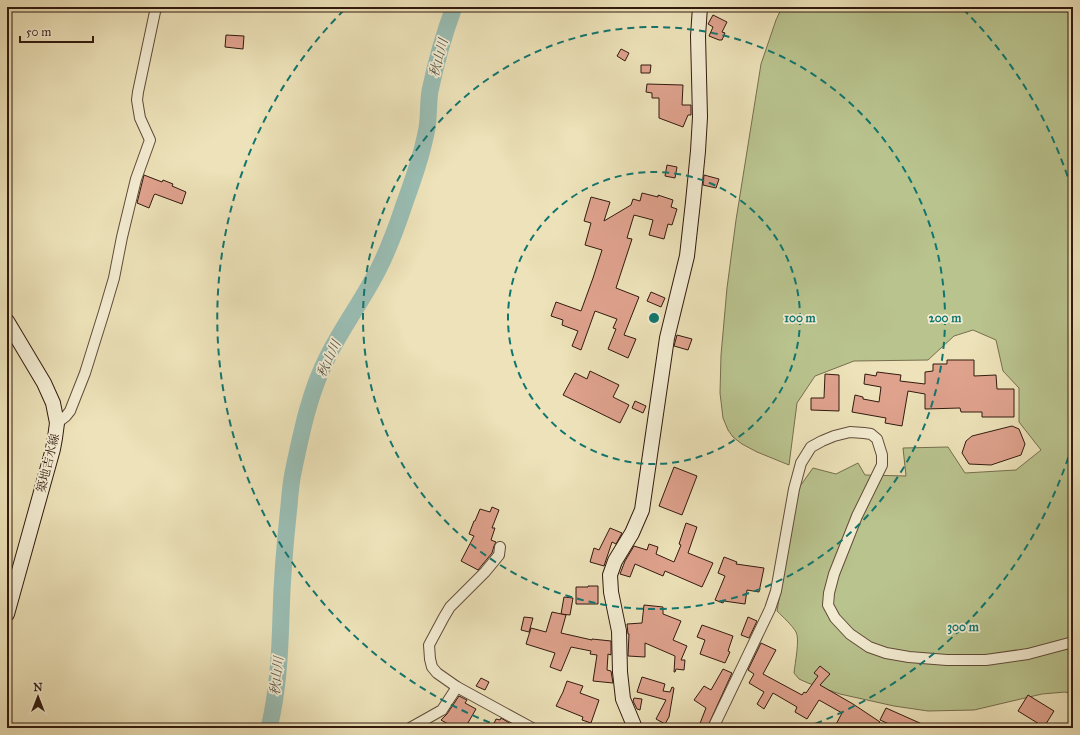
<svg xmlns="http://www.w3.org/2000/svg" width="1080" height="735" font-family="'IM FELL Great Primer','Noto Serif JP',serif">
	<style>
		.green { fill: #b9c38e; stroke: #766e4e }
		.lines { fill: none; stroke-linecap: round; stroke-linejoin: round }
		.river { stroke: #99bdb3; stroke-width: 17 }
		.building { fill: #dfa28d; stroke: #321a0e }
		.street-casing { stroke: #614c39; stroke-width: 12 }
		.secondary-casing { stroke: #321a0e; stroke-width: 16 }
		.street { stroke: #f3ecd2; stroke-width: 10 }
		.secondary { stroke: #f3ecd2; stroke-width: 14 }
		.ring { fill: none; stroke: #0f766e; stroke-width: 2; stroke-dasharray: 7 5 }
		.labels { text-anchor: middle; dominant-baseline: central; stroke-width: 3.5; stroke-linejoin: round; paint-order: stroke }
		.street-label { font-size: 12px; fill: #321a0e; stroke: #f3ecd2 }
		.water-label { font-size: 13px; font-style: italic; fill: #565348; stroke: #f3ecd2 }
		.centre { fill: #0f766e; stroke: #f3ecd2; stroke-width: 2 }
		.ring-label { font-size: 12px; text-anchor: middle; font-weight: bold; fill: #0f766e; stroke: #f3ecd2; stroke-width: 3.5; stroke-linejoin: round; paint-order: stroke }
	</style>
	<rect width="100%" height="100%" fill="#ede2b9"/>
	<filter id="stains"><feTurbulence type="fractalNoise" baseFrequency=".005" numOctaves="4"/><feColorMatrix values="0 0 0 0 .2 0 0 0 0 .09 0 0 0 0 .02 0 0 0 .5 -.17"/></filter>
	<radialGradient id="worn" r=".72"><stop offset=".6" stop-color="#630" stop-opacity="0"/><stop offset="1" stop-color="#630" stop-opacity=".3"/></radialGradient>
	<path class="green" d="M782,7h291v687l-8,-2 -23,2 -68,16 -46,1 -34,-5 -54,-12 -32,-11 -9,-4 -5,-6c1,-10 6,-34 2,-41 -4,-7 -13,-15 -19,-21l21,-122 15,-21 23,6 22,-11 7,12 41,1 -3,-28 45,-1 17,26 51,-3 25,-20 -22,-28v-34l-16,-17 -7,-31 -23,-10 -19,6 -26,24 -74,1 -39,15 -18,27 -8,62 -32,-13 -15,-8 -9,-7 -5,-7 -5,-12 -3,-25 1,-38 6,-67 9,-68 25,-156 15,-44z"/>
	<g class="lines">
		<path class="river" d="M269,728c9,-37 11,-75 12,-113 1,-36 4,-73 8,-109 1,-13 2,-26 5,-38 8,-38 16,-77 34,-112 15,-30 36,-58 51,-88 10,-20 18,-42 25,-63 9,-25 18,-50 23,-77 2,-12 1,-25 3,-37 6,-29 14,-57 24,-84"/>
	</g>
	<g class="building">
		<path d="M713,15l14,7 -5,10 3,1 -3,7h-3l-10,-4 4,-9 -5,-3z"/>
		<path d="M226,35l18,1 -1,13 -18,-2z"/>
		<path d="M621,49l8,4 -4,8 -8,-5z"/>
		<path d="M641,65h10l-1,8h-9z"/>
		<path d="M647,84l36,1 -1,20h9v10h-3l-5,12 -24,-9v-20h-7v-5l-6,-1z"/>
		<path d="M667,165l10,2 -2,11 -10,-2z"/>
		<path d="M144,175l18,7 1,-2 10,4 -1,2 14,6 -4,12 -27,-10 -1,1 -5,13 -12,-5z"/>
		<path d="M704,175l15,4 -3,9 -13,-3z"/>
		<path d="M642,193l16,4v-2l15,5 -2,7 6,2 -5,16 -4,-1 -4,15 -15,-4 4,-15 -19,-5 -7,23 5,1 -16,49 23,9 -15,38 12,4 -8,19 -20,-9 8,-20 -3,-1 4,-9 -22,-8 -14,39 -9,-4 6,-15 -16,-6 1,-5 -12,-4 5,-14 25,9 12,-33 9,-28 -17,-5 6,-22 -7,-2 7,-24 19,5 -6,19 27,-16 2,-6 7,2z"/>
		<path d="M651,292l14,6 -4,9 -14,-6z"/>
		<path d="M677,335l15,4 -4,11 -14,-4z"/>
		<path d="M947,360h27v16l22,-1 1,14h17v28h-32v-5h-21l-1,-4 -35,1v-15l-17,-3 -6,35 -17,-3 1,-5 -34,-6 3,-17 8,2v2l16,3 2,-15 -17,-3 1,-10 11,2 1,-4 24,3 -1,6 25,3v-12l8,-1v-7h14z"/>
		<path d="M590,371l29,14 -6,12 16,8 -9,18 -57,-28 12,-22 12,6z"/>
		<path d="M825,374l14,1v36l-28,-1v-12h13z"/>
		<path d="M635,401l11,5 -3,7 -11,-5z"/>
		<path d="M1012,426l7,3 6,15 -4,11 -30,10 -22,-1 -7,-11 4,-12 6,-5z"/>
		<path d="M674,467l23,9 -15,39 -23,-9z"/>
		<path d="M492,507l7,3 -7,18h3l-4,12 5,2 -2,4 -2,7 -14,17 -17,-9 13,-25 -5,-2 5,-13h1l5,-12 10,3z"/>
		<path d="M686,523l11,4 -9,26 25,10 -11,24 -37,-16 -2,5 -28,-12 -5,13 -10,-3 5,-13 9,-15 13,4 2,-6 9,3 -2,7 18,8 7,-17 -2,-1z"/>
		<path d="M610,528l12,5 -6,11 -4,-2 -8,24 -14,-4 4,-14 5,2z"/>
		<path d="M724,557l13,5 -1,2 28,4 -5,24 -12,-2 -2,14 -21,-3 -1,2 -8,-3 10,-24 -7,-3z"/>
		<path d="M588,586h10v18h-22v-17h12z"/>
		<path d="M564,597l9,1 -3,17 -9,-1z"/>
		<path d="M644,605l19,2v7l18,7 -8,19 14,6 -6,14h4l-1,10 -8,-1 -1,3h-1l1,-16 -30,-13v14l-17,-1 1,-22h-1l-1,-10 15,-1z"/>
		<path d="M552,612l14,3 -5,18 31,7v-1l19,2v14l-3,-1 -1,16 4,1 2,12 -20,-2 4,-26 -7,-1 1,-3 -20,-4 -10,24 -11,-4 5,-14 -29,-9 5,-16 15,4z"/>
		<path d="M524,617l9,1 -4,14 -8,-2z"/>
		<path d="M748,617l9,4 -8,17 -8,-3z"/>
		<path d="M702,625l31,11 -5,15 2,1 -5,11 -25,-9 5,-14 -8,-3z"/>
		<path d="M761,643l15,7 -13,24 39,21 2,-3 2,1 12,-17 -4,-3 6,-7 10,8 -10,11 33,19 27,18 -3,6h-43l8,-15 -23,-13 -12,19 -12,-7 2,-5 -24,-14 -9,16 -7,-5 7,-12 -15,-9 5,-9 -6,-4z"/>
		<path d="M723,669l9,4 -25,55 -8,-2 7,-18 -12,-8 10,-14 7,4z"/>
		<path d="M642,677l23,7 -2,7 7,1 2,-5 2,1 -5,29 -4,7 -9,-5 10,-19 -29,-8z"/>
		<path d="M481,678l8,4 -4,8 -9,-4z"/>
		<path d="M567,681l16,5 -3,7 19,7 -8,23 -9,-3 1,-3 -27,-11 7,-14z"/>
		<path d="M1028,695l26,16 -10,16 -26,-16z"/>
		<path d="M459,696l8,4 -2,3 11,6 -11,19h-10l-14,-8 6,-6z"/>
		<path d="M634,698l8,1 -2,11 -3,-1 -4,-8z"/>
		<path d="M886,708l45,20h-33l-18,-8z"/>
		<path d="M501,718l17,10h-26l4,-9 4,1z"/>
	</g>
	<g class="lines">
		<g class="street-casing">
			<g id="street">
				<path d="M57,423l9,-7 4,-5 15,-38 19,-61 10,-34 8,-41 14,-58 14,-39 -10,-22 -3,-18 1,-8 18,-85"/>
				<path d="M500,547l-1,8 -14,17 -35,35 -6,10 -15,28 1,14 2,8 5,6 20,14 75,41"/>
				<path d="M410,728l32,-18 15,-23"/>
				<path d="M713,728l57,-119 6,-18 18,-102 7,-26 10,-16 11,-6 12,-5 16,-4 14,1 7,1 6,5 5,16v10l-25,51 -23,58 -5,19 -1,12 7,13 15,16 19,13 17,6 23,4 38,3h39l42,-6 45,-12"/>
			</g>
		</g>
		<g class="secondary-casing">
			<g id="secondary">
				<path d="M7,321l37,62 9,20 4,20 -2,15 -2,11 -46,165"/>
				<path d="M635,728l-12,-29 -3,-27 -1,-41 -8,-39 -1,-17 5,-14 17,-28 10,-23 25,-172 20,-82 6,-54 5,-51 2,-34 -2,-81 2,-29"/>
			</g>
		</g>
		<use href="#street" class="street"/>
		<use href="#secondary" class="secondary"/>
	</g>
	<g class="ring">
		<circle cx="654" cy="318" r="146"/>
		<circle cx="654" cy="318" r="291"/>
		<path d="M1072 446A437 437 0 0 1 807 727M501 727A437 437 0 0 1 345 9M963 9A437 437 0 0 1 1072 190"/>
	</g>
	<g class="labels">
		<g class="street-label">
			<text transform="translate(48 463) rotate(-76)">築地吉水線</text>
		</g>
		<g class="water-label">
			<text transform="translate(439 58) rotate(-75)">秋山川</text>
			<text transform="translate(329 359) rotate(-65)">秋山川</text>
			<text transform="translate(277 676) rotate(-84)">秋山川</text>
		</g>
	</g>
	<circle cx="654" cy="318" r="6" class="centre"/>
	<g class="ring-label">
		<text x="800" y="322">100 m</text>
		<text x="945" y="322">200 m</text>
		<text x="963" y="631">300 m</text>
	</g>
	<rect width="1080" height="735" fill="none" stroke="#ede2b9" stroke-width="24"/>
	<rect x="8" y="8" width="1064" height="719" fill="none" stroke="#321a0e" stroke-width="2"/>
	<rect x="12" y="12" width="1056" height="711" fill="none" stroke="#321a0e"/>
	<g transform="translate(38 697)" stroke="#f3ecd2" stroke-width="3" paint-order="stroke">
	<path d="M0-3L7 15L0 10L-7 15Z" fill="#321a0e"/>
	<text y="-6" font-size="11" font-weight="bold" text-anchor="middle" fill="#321a0e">N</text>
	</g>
	<path d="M20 36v6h73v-6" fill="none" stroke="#321a0e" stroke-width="2"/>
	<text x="26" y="36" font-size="12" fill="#321a0e" stroke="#f3ecd2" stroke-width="3" paint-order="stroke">50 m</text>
	<rect width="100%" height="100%" filter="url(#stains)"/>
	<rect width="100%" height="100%" fill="url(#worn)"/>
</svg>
